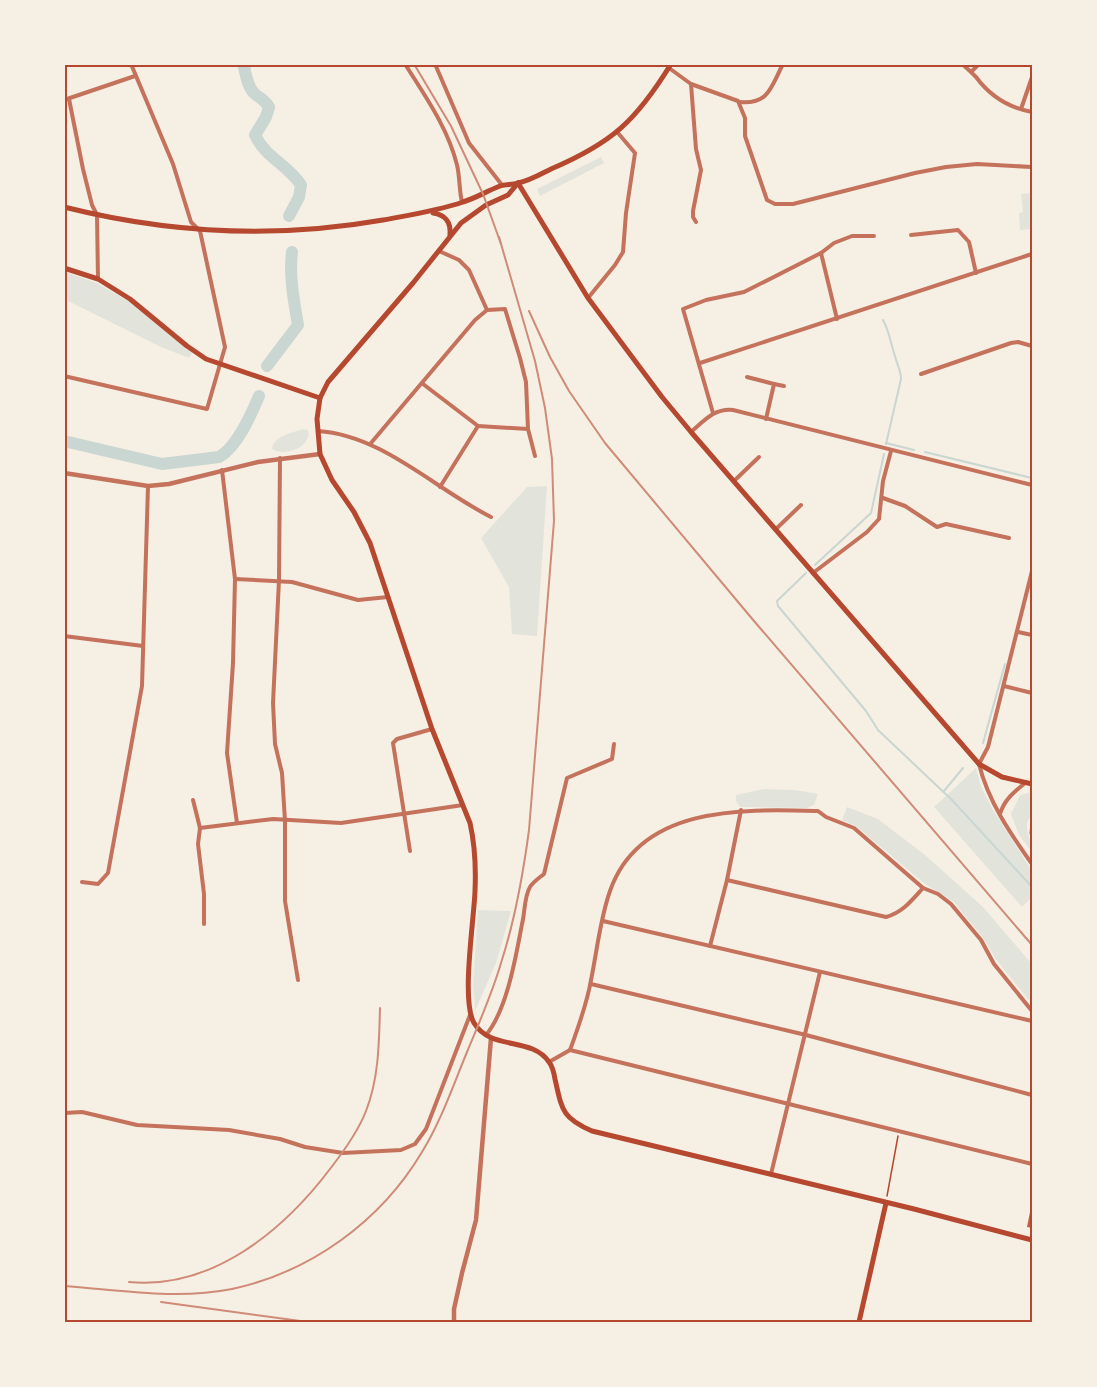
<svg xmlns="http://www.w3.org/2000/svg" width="1097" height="1387" font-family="'Noto Sans',sans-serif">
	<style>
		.green { fill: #e2e4dc }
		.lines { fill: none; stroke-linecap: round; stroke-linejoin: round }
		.stream { stroke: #c9d6d2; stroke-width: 2 }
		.river { stroke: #c9d6d2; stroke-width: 12 }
		.building { fill: #bf614a }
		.path { stroke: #b5482f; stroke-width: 1.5 }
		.minor { stroke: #c5725c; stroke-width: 4 }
		.tertiary { stroke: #c5725c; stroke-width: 4.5 }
		.secondary { stroke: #b5482f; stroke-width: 5 }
		.primary { stroke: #b5482f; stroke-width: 5 }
		.tram { stroke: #cf8b77; stroke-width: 1.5 }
		.rail { stroke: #cf8b77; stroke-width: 2 }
		.neatline { fill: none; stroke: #b5482f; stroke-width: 2 }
	</style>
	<rect width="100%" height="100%" fill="#f6efe4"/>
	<g class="green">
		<path d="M601,157l3,6 -64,33 -3,-7z"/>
		<path d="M1032,193v36l-12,1 -1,-17 4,-1 -2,-18z"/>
		<path d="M65,272l32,11 31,18 64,52 -3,5 -28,-11 -93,-46 -3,-13z"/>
		<path d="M303,429l5,1c4,18 -24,27 -36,19 1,-13 20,-16 31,-20z"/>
		<path d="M547,486l-10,150 -25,-2 -3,-47 -28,-49 46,-51z"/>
		<path d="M976,768l5,19 12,23 39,61v26l-10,10 -88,-100z"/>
		<path d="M764,789l31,1 23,4 -4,11 -7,3 -67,-1 -4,-6v-6z"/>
		<path d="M1032,792v21l-5,10v8l5,15v6l-13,-17 -8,-21 9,-19z"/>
		<path d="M847,807l31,12 47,36 58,52 49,57v40l-34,-42 -15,-24 -29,-36 -29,-18 -69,-58 -14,-6z"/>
		<path d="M478,910l33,1 -15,52 -21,48 -2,-27z"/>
	</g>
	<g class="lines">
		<g class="stream">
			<path d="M883,320c7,13 7,22 12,36 2,9 6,14 6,23l-15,65"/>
			<path d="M886,443l28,7"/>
			<path d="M925,452l107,26"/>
			<path d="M815,565l56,-52 13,-59"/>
			<path d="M806,573l-29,28 1,5 88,105 12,19 74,70 80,87"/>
			<path d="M983,743l22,-79"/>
			<path d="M944,791l19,-23"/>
		</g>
		<g class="river">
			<path d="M246,64l-2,3c2,9 4,21 11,27 6,5 10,6 14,13l-3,10 -11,18c10,22 33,30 46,50l-2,12 -10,19"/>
			<path d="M267,366l31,-41c-4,-24 -9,-48 -6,-73"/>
			<path d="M64,441l98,23 57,-7c18,-10 32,-42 40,-61"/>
		</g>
	</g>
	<path class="building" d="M1031,1207h1v21l-5,-1z"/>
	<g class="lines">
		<path class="path" d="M887,1196l11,-60"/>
		<g class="minor">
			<path d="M405,64c20,32 43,64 52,101 3,12 2,25 5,37"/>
			<path d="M435,64l34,79 33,42"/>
			<path d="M962,64c6,5 9,8 14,13 14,19 34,31 56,35"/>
			<path d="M669,68l22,16 47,17 7,17v18l22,64 8,4h18l122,-31 31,-6 31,-3 55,3"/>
			<path d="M972,71l7,-7"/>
			<path d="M691,84l5,65 5,21 -8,41v6l3,5"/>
			<path d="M69,99l14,70 9,36 5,10 1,64"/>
			<path d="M64,100l71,-24"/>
			<path d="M739,102c30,3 32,-15 44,-38"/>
			<path d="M1021,109l11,-32"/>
			<path d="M911,235l47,-5 11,12 7,31"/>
			<path d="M439,251l20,9 10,10 18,40"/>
			<path d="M821,253l16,66"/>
			<path d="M588,298l27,-33 8,-13 3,-39 9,-60 -17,-20"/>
			<path d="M700,363l332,-109"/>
			<path d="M921,374l90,-31 7,-1 14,4"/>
			<path d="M64,376l143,33 18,-62 -25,-116 -9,-9 -18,-58 -42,-100"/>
			<path d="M747,377l27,7 -8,35"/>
			<path d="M423,384l55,42 -38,61"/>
			<path d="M774,384l10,2"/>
			<path d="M713,413l-30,-104 23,-9 38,-8 77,-39 13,-10 18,-7h22"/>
			<path d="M478,426l50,3"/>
			<path d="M318,431c64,4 117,58 173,86"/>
			<path d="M691,432c13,-11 23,-24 42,-22l299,75"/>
			<path d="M371,443l104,-123 12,-10 18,-1 15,49 6,24 2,47 7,27"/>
			<path d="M280,458l-1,122 -6,123 2,41 7,29 3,48v80l13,79"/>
			<path d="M222,470l13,109 -2,84 -6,90 10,70"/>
			<path d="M734,481l25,-24"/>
			<path d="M883,498l22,8 32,21 9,-3 63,14"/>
			<path d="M777,528l24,-23"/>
			<path d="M1032,571l-44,176 -9,17c9,37 31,69 53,100"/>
			<path d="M813,573l54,-41 12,-13 4,-38 8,-30"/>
			<path d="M235,579l57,3 66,18 30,-3"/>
			<path d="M1018,632l14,3"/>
			<path d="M64,636l79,10"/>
			<path d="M1004,686l28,7"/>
			<path d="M193,800l7,28 -2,16 6,50v30"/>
			<path d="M1000,814c4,-14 14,-22 25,-31"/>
			<path d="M200,828l73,-9 68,4 122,-18"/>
			<path d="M410,851l-17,-108 4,-4 35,-10"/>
			<path d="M727,880l159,37c17,-5 25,-16 37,-29"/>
			<path d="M82,882l16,2 10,-11 34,-187 6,-200"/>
			<path d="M603,921l429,100"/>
			<path d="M710,946l17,-66 14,-70"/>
			<path d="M591,984l215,51 226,60"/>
			<path d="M486,1035c21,-25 30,-79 36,-111 3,-11 2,-27 8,-37 3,-5 9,-9 14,-13l23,-96 45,-19 2,-15"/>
			<path d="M570,1050c8,-22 17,-46 21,-70 6,-29 9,-61 19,-89 30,-86 133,-82 208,-80l8,6 28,11 69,60 15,6 13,10 30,36 13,24 38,47"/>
			<path d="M549,1062l21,-12 462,114"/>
			<path d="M64,1113l18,-1 55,13 92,5 51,9 25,8 38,6 58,-3 14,-6 11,-15 44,-114"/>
			<path d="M771,1174l49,-202"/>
		</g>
		<g class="tertiary">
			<path d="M64,473l84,13 21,-2 89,-22 62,-8"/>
			<path d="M454,1322v-13l8,-36 14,-53 15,-182"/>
		</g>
		<g class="secondary">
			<path d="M518,183l70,115 74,99 29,35 288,332 23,13 30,7"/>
			<path d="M320,398l-3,21 3,35 12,26 22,32 16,31 62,186 38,94c5,22 6,45 5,68 -1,29 -14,110 -1,132 17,28 57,13 75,39 4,5 5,11 6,17 7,31 7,39 37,52l322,78 118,31"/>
			<path d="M859,1322l27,-119"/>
		</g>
		<g class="primary">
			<path d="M64,207c107,27 211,32 319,13 27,-5 54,-9 80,-18 13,-4 24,-11 37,-16 6,-2 12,-1 18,-3 11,-2 23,-9 33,-14 61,-26 85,-48 120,-105"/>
			<path d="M433,213c13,2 18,9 17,22"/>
			<path d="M64,268l34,11 32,20 57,47 19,13 114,39 8,-16 85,-99 48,-60 25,-18 22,-10 10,-12"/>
		</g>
		<path class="tram" d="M1032,819l-2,14 2,5"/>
		<g class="rail">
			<path d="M414,64l37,62 32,68 18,50"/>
			<path d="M529,311l21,46 19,34 36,52 149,178 278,324"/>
			<path d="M129,1282c83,8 154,-51 201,-113 14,-18 28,-37 36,-58 13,-33 13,-69 14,-103"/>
			<path d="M64,1286c56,4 112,14 168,3 79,-17 149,-68 190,-137 19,-31 31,-66 45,-100 12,-29 25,-58 34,-89 14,-43 22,-88 28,-133l25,-309 -2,-62 -7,-51 -10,-47 -36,-124"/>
			<path d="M161,1302l147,20"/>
		</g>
	</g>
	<rect width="1097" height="1387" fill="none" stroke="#f6efe4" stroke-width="132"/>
	<rect x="66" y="66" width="965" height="1255" class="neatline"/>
</svg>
